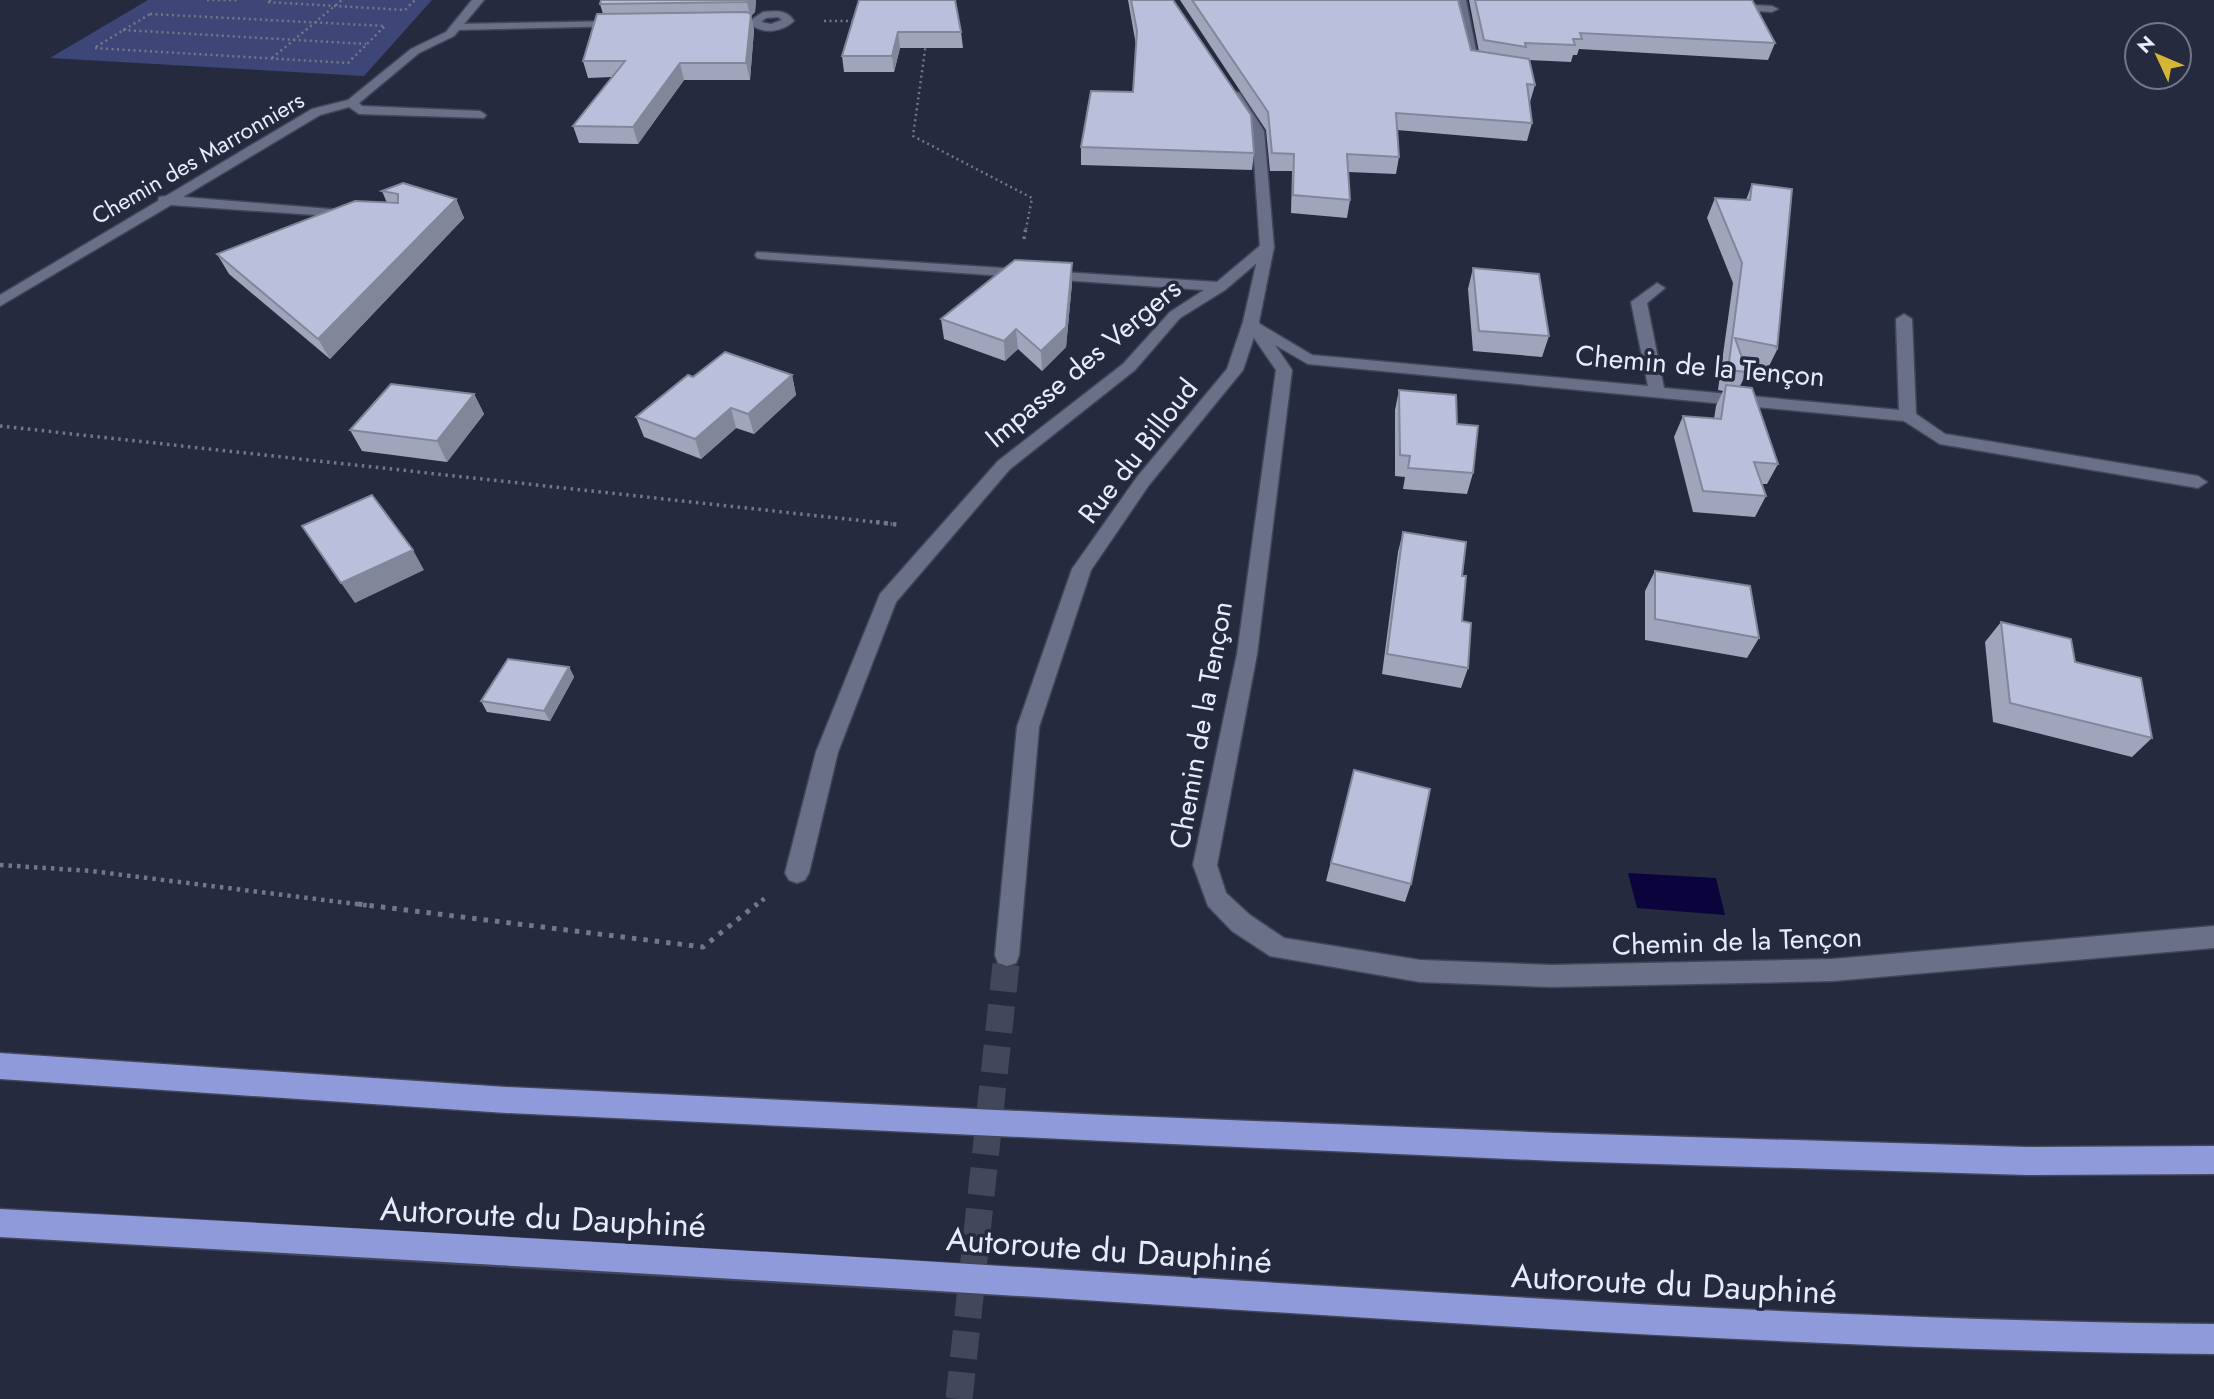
<svg xmlns="http://www.w3.org/2000/svg" width="2214" height="1399" font-family="Jost,sans-serif">
	<style>
		.green { fill: #3e4677 }
		.water { fill: #0a033c }
		.lines { fill: none; stroke-linecap: round; stroke-linejoin: round }
		.tertiary-tunnel { stroke: #43475b; stroke-width: 27; stroke-dasharray: 27 14; stroke-linecap: butt }
		.service-casing { stroke: #434659; stroke-width: 3 }
		.minor-casing { stroke: #434659; stroke-width: 3 }
		.tertiary-casing { stroke: #434659; stroke-width: 3 }
		.motorway-casing { stroke: #434659; stroke-width: 3 }
		.path-far3 { stroke: #737789; stroke-width: 2.5; stroke-dasharray: 2 3.5; stroke-linecap: butt }
		.path-far2 { stroke: #737789; stroke-width: 3.5; stroke-dasharray: 2.5 4.5; stroke-linecap: butt }
		.path-far1 { stroke: #737789; stroke-width: 4.5; stroke-dasharray: 3.5 5; stroke-linecap: butt }
		.path { stroke: #737789; stroke-width: 5; stroke-dasharray: 4.5 7; stroke-linecap: butt }
		.service { fill: #6b7089; fill-rule: evenodd }
		.minor { fill: #6b7089; fill-rule: evenodd }
		.tertiary { fill: #6b7089; fill-rule: evenodd }
		.motorway { fill: #8f9ada; fill-rule: evenodd }
		.wall { fill: #a0a5bc }
		.shaded-wall { fill: #828699 }
		.building { fill: #bac0db; stroke: #828699; stroke-width: 2 }
		.labels { text-anchor: middle; dominant-baseline: central; stroke-width: 7; stroke-linejoin: round; paint-order: stroke }
		.far-street-label { font-size: 23px; fill: #e8ebfa; stroke: #262a3f }
		.street-label { font-size: 28px; fill: #e8ebfa; stroke: #262a3f }
		.near-street-label { font-size: 33px; fill: #e8ebfa; stroke: #262a3f }
	</style>
	<rect width="100%" height="100%" fill="#262a3f"/>
	<path class="green" d="M148,0h284l-68,76 -314,-18z"/>
	<path class="water" d="M1628,873l88,5 9,37 -88,-7z"/>
	<g class="lines">
		<path class="tertiary-tunnel" d="M959,1399l48,-444"/>
		<g class="service-casing">
			<g id="service">
				<path d="M763,12c12,-1 24,-3 31,9 -13,12 -33,14 -46,1zM778,17l4,3 -11,4 -10,-2 5,-4z"/>
				<path d="M622,21l4,1v4l-170,4 -6,-3 6,-3z"/>
			</g>
		</g>
		<g class="minor-casing">
			<g id="minor">
				<path d="M472,0h12l-30,36 -35,17 -60,50 3,3 118,5 6,4 -2,3 -125,-4 -10,-7 -29,8 -137,82 171,14 7,4 -2,3 -188,-13 -171,101v-11l158,-94 1,-4 7,-1 146,-87 36,-9 63,-51 35,-17z"/>
				<path d="M1454,0h12l12,60 5,3 -2,3 -14,-4z"/>
				<path d="M1730,4l42,2 6,3 -6,3 -46,-3v-4z"/>
				<path d="M1267,243l7,4 -2,3 -47,40 -45,28 -45,52 -125,99 -114,133 -58,150 -29,121 -4,7 -8,3 -8,-3 -4,-7 31,-121 64,-158 118,-133 125,-97 47,-52 34,-22 -442,-31 -5,-1 -2,-3 2,-3 460,30 45,-38z"/>
				<path d="M1657,283l8,5 -18,15 17,85 235,22 -3,-91 8,-5 8,5 4,95 29,20 253,42 9,6 -9,6 -258,-44 -36,-23 -596,-57 -33,-19 17,25 -35,284 -40,211 9,28 24,22 34,23 136,22 131,5 282,-6 381,-33v22l-381,33 -282,6 -131,-5 -150,-26 -38,-25 -24,-25 -15,-41 44,-211 39,-284 -33,-48 2,-3h12l3,5 52,31 336,31 -17,-84z"/>
			</g>
		</g>
		<g class="tertiary-casing">
			<path id="tertiary" d="M1236,92l4,1 24,38 10,116 -15,75 -16,48 -94,115 -58,85 -52,157 -20,228 -3,8 -9,3 -9,-3 -3,-8 22,-228 55,-158 65,-92 90,-108 16,-47 17,-75 -8,-116 -22,-35z"/>
		</g>
		<g class="motorway-casing">
			<g id="motorway">
				<path d="M0,1053l506,34 599,28 452,18 470,14 187,-1v28l-187,1 -470,-14 -452,-20 -599,-28 -506,-34z"/>
				<path d="M0,1209c356,19 712,39 1068,61 382,23 763,50 1146,54v30c-383,-4 -764,-31 -1146,-55 -356,-22 -712,-42 -1068,-62z"/>
			</g>
		</g>
		<g class="path-far3">
			<path d="M207,0h32"/>
			<path d="M271,0l-4,2 138,8 10,-10"/>
			<path d="M150,14l235,12 -37,37 -254,-15z"/>
			<path d="M824,21h33"/>
			<path d="M123,30l243,14"/>
			<path d="M926,43l-13,93 119,62 -6,31"/>
			<path d="M272,58l70,-58"/>
		</g>
		<g class="path-far2">
			<path d="M1024,239l2,-12"/>
			<path d="M0,426l892,98"/>
		</g>
		<g class="path-far1">
			<path d="M876,522l24,3"/>
			<path d="M0,865l91,6 281,35"/>
			<path d="M755,906l10,-8"/>
		</g>
		<path class="path" d="M358,904l345,43 54,-43"/>
		<use href="#service" class="service"/>
		<use href="#minor" class="minor"/>
		<use href="#tertiary" class="tertiary"/>
		<use href="#motorway" class="motorway"/>
	</g>
	<g class="wall">
		<path d="M756,0l-1,12 -4,4 3,14 -4,50h-66l-46,64 -59,-1 -6,-17 39,-49 -24,1 -5,-17 20,-47 -3,-10z"/>
		<path d="M859,0l102,32 2,16h-63l-6,24h-50l-2,-16z"/>
		<path d="M1128,0h45l81,153 -2,17 -171,-5v-18l52,-55 3,-47z"/>
		<path d="M1180,0h278l13,50 8,2 -10,-52h283l23,43 -7,17 -189,-11 -2,6h-4l-2,7 -42,-2 6,25 -5,17 -1,-1 3,22 -5,18 -130,-11 2,27 -3,17 -48,-2 2,28 -3,18 -56,-5 1,-42h-22l-4,-41z"/>
		<path d="M1752,184l25,166 -10,20 -1,-3 -22,-5 3,10 -7,14 38,78 -11,20h-5l4,12 -11,21 -62,-5 -19,-75 9,-21 31,3 2,-13 7,-15 -5,-1 15,-107 -26,-65 8,-20 31,2z"/>
		<path d="M382,191l74,8 8,19 -134,141 -101,-85 -12,-20 170,-51z"/>
		<path d="M1473,268l76,68 -7,21 -69,-6 -5,-62z"/>
		<path d="M1072,283l-6,64 -24,24 -24,-22 -13,12 -61,-22 -3,-20z"/>
		<path d="M792,375l4,20 -42,39 -18,-6 -35,31 -57,-22 -8,-20 57,-40z"/>
		<path d="M1399,390l58,34 16,49 -6,21 -64,-5 2,-12 -10,-1v-66z"/>
		<path d="M474,394l10,20 -37,48 -85,-11 -12,-21z"/>
		<path d="M1403,532l59,44v45l6,47 -7,20 -79,-14 16,-122z"/>
		<path d="M1655,571l104,67 -12,20 -102,-18v-49z"/>
		<path d="M2001,622l74,40 77,76 -20,19 -139,-35 -8,-80z"/>
		<path d="M569,667l5,10 -24,44 -63,-9 -6,-11z"/>
		<path d="M1354,770l57,114 -6,18 -79,-21z"/>
	</g>
	<g class="shaded-wall">
		<path d="M749,0h7l-1,12 -4,4 3,14 -4,50 -4,-17 4,-47 -3,-14z"/>
		<path d="M898,32l2,16 -6,24 -2,-16z"/>
		<path d="M680,63l4,17 -46,64 -5,-17z"/>
		<path d="M456,199l8,19 -134,141 -12,-20z"/>
		<path d="M1072,263v20l-6,64 -24,24 -1,-20z"/>
		<path d="M1016,329l2,20 -13,12 -1,-20z"/>
		<path d="M792,375l4,20 -42,39 -6,-20z"/>
		<path d="M474,394l10,20 -37,48 -10,-21z"/>
		<path d="M731,408l5,20 -35,31 -6,-20z"/>
		<path d="M413,550l11,20 -69,33 -14,-20z"/>
		<path d="M569,667l5,10 -24,44 -6,-10z"/>
	</g>
	<g class="building">
		<path d="M601,0h148l-2,2 -147,2z"/>
		<path d="M859,0h96l6,32h-63l-6,24h-50z"/>
		<path d="M1131,0h42l78,115 3,38 -173,-6 10,-56 42,1 4,-61z"/>
		<path d="M1192,0h266l13,50 58,9 6,26 -8,-1 5,39 -136,-10 3,44 -52,-3 3,46 -57,-5 1,-41 -22,-1 -4,-41z"/>
		<path d="M1475,0h277l23,43 -195,-10 2,6h-9l2,6 -50,-2 1,4 -42,-7z"/>
		<path d="M747,12l4,2 -5,49h-66l-47,64 -60,-1 52,-65h-42l14,-47z"/>
		<path d="M403,183l53,16 -138,140 -101,-85 138,-53 43,2v-9l-16,-3z"/>
		<path d="M1752,184l40,5 -15,161 -1,-4 -41,-8 12,34 -19,-2 14,-107 -27,-65 35,2z"/>
		<path d="M1015,260l57,3 -6,64 -25,24 -25,-22 -12,12 -63,-22z"/>
		<path d="M1473,268l66,6 10,62 -70,-5z"/>
		<path d="M725,352l67,23 -44,39 -17,-6 -36,31 -59,-22 52,-42 5,2z"/>
		<path d="M391,384l83,10 -37,47 -87,-11z"/>
		<path d="M1726,385l26,3 26,76 -24,-2 12,34 -63,-5 -20,-75 38,3z"/>
		<path d="M1399,390l57,5 1,29 21,2 -5,47 -65,-5 2,-12 -10,-1z"/>
		<path d="M372,495l41,55 -72,33 -39,-57z"/>
		<path d="M1403,532l63,10 -4,34h4l-4,45 9,2 -3,45 -81,-14z"/>
		<path d="M1655,571l95,15 9,52 -104,-19z"/>
		<path d="M2001,622l70,17 4,23 66,16 11,60 -142,-35z"/>
		<path d="M508,659l61,8 -25,44 -63,-10z"/>
		<path d="M1354,770l76,19 -19,95 -80,-21z"/>
	</g>
	<g class="labels">
		<g class="far-street-label">
			<text transform="translate(198 158) rotate(-30)">Chemin des Marronniers</text>
		</g>
		<g class="street-label">
			<text transform="translate(1083 363) rotate(-40)">Impasse des Vergers</text>
			<text transform="translate(1700 366) rotate(5)">Chemin de la Tençon</text>
			<text transform="translate(1138 451) rotate(-52)">Rue du Billoud</text>
			<text transform="translate(1201 725) rotate(-80)">Chemin de la Tençon</text>
			<text transform="translate(1737 941) rotate(-2)">Chemin de la Tençon</text>
		</g>
		<g class="near-street-label">
			<text transform="translate(543 1217) rotate(3)">Autoroute du Dauphiné</text>
			<text transform="translate(1109 1250) rotate(4)">Autoroute du Dauphiné</text>
			<text transform="translate(1674 1284) rotate(3)">Autoroute du Dauphiné</text>
		</g>
	</g>
	<g transform="translate(2158 56) rotate(314)"><circle r="33" fill="#262a3f" stroke="#74778a" stroke-width="2"/>
	<path d="M0-5L12 26L0 18L-12 26Z" fill="#d4b635"/>
	<text y="-10" font-size="19" font-weight="bold" text-anchor="middle" fill="#e8ebfa">N</text>
	</g>
</svg>
